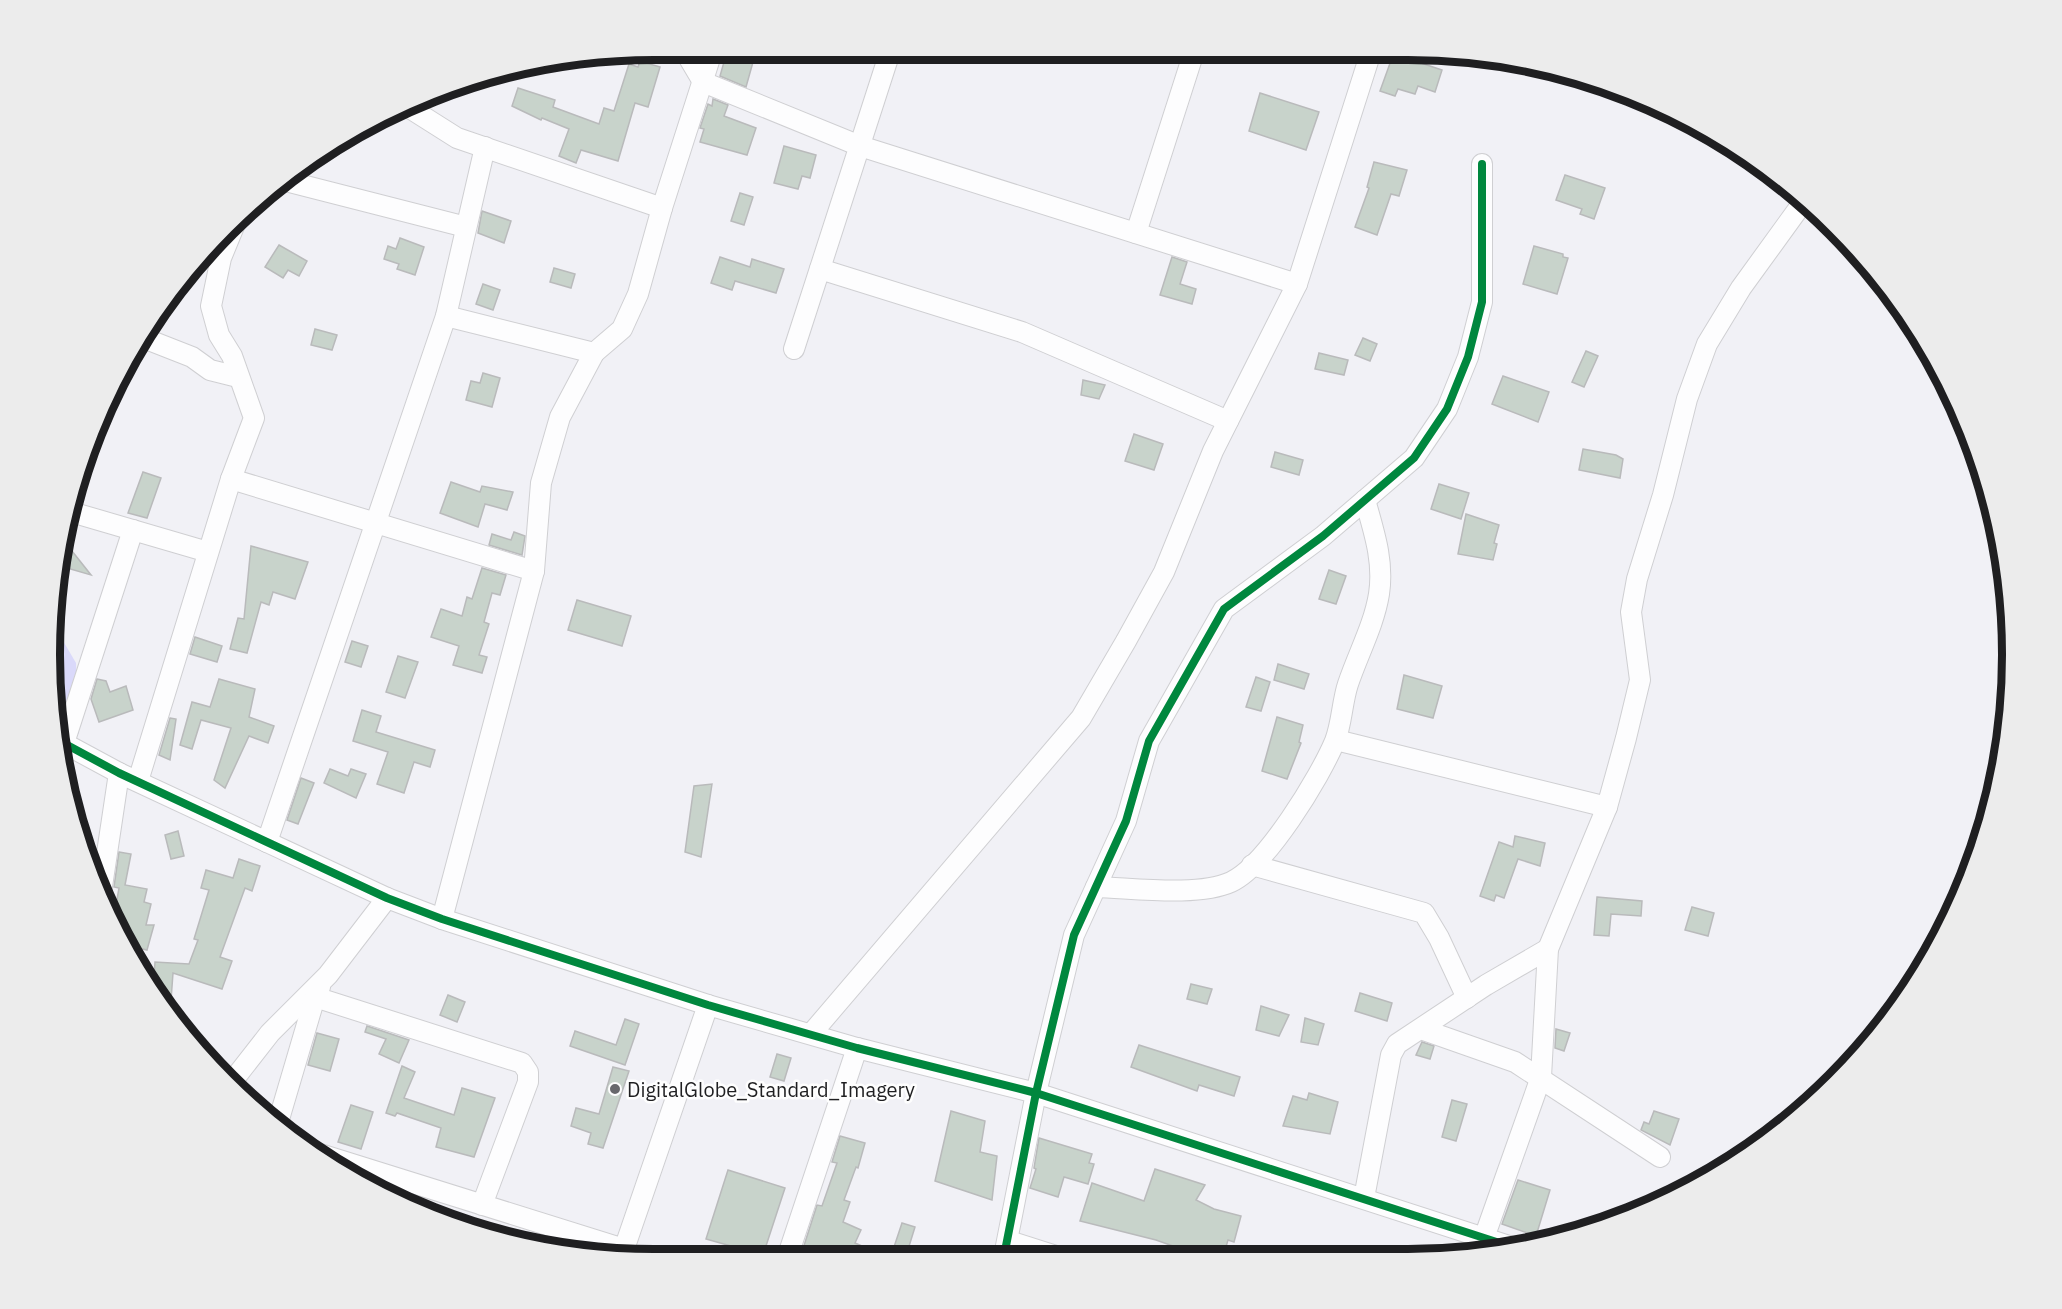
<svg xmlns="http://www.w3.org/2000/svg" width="2062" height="1309" font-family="'IBM Plex Sans',sans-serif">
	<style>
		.green { fill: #dad9fa }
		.building { fill: #c8d3cb; stroke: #b9babb; stroke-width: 1.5 }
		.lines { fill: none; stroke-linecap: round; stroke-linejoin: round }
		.minor-casing { stroke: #cfcfd2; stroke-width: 22 }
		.minor { stroke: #fdfdfe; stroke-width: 20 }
		.cycleway-casing { stroke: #fefefe; stroke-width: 11 }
		.cycleway { stroke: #00873e; stroke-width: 8 }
		.poi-dot { fill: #68686c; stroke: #fefefe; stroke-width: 2 }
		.labels { text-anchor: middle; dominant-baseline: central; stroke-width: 5; stroke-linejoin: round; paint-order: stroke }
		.poi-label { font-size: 20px; fill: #1f1f21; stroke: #fefefe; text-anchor: start }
		.rim { fill: none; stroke: #1f1f21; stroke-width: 8 }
	</style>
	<rect width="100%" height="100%" fill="#f1f1f6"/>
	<path class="green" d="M51,632l8,2 17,29 3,71 -25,-11z"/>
	<g class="building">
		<path d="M726,55h29l-9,32 -26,-11z"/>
		<path d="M1393,55h27l-2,7 24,8 -7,22 -17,-6 -3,8 -17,-5 -3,7 -15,-5z"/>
		<path d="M640,61l20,6 -12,40 -13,-4 -17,58 -37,-11 -5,13 -17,-7 10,-27 -27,-11 -1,2 -29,-14 6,-18 37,12 -2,7 46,17 5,-16 10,3 15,-47 9,3z"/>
		<path d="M1260,93l59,19 -13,38 -57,-19z"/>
		<path d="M713,99l15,6 -4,11 32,12 -9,27 -47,-13 4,-13 -4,-1 8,-24 4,2z"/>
		<path d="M784,146l32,9 -6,23 -8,-2 -4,13 -24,-6z"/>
		<path d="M1374,162l33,8 -8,26 -8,-2 -14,41 -22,-8 14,-39 -2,-1z"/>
		<path d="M1565,175l40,13 -11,31 -14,-5 2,-5 -26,-9z"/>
		<path d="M740,193l13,4 -9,28 -13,-4z"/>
		<path d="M482,211l29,10 -7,22 -26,-10z"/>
		<path d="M400,238l24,9 -9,28 -18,-6 2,-5 -15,-5 4,-13 8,3z"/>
		<path d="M279,245l28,16 -8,15 -11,-6 -5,8 -18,-11z"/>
		<path d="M1534,246l29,8v3l5,1 -11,36 -34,-10z"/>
		<path d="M720,257l30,10 2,-8 32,10 -8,24 -41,-12 -3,9 -21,-7z"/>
		<path d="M1172,257l15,5 -7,22 16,5 -4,15 -32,-9z"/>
		<path d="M554,268l21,6 -4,14 -21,-6z"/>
		<path d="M483,284l17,6 -7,20 -17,-6z"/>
		<path d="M315,329l22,6 -5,15 -21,-5z"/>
		<path d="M1363,338l14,6 -7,17 -15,-6z"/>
		<path d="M1586,351l12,5 -14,31 -12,-5z"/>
		<path d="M1319,353l29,7 -4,15 -29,-6z"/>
		<path d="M483,373l17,5 -8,29 -26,-7 5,-19 9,2z"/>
		<path d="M1503,376l46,16 -11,30 -46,-18z"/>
		<path d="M1083,380l22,5 -6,14 -18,-4z"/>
		<path d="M1134,434l29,10 -9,26 -29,-9z"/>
		<path d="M1583,449l33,6 7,4 -3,19 -41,-8z"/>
		<path d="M1275,452l28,8 -4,15 -28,-8z"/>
		<path d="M143,472l18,6 -14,40 -19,-5z"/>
		<path d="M451,482l29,10 2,-6 31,6 -6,18 -22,-6 -7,23 -38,-14z"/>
		<path d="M1439,484l30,9 -8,26 -30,-10z"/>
		<path d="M1466,514l33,11 -5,18 3,1 -4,16 -35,-6z"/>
		<path d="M514,532l11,4 -3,19 -33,-10 3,-11 19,6z"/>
		<path d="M251,546l57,16 -13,37 -22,-7 -4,13 -8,-3 -14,51 -17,-4 8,-31 6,1z"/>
		<path d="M72,551l19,24 -31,-9 2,-7z"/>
		<path d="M482,568l24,7 -6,20 -8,-2 -8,29 5,2 -10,31 8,2 -5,16 -29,-8 6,-19 -28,-9 10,-28 21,7 5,-19 5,2z"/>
		<path d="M1329,570l17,6 -10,28 -17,-5z"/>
		<path d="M577,600l54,16 -9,30 -54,-16z"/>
		<path d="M195,637l27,9 -5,16 -27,-8z"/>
		<path d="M352,641l16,5 -7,21 -16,-5z"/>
		<path d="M398,656l20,6 -13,36 -19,-6z"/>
		<path d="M1278,664l31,10 -5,15 -30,-9z"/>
		<path d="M1404,675l38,11 -9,32 -36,-9z"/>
		<path d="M1256,677l14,5 -9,29 -15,-4z"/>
		<path d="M97,679l9,2 4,11 16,-6 7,24 -34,12 -8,-23z"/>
		<path d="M219,679l36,10 -6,28 25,9 -6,17 -19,-7 -24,52 -11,-8 17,-52 -30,-8 -9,29 -12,-4 12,-43 18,5z"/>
		<path d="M362,710l19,6 -5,16 59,18 -5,17 -16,-5 -10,31 -27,-9 11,-32 -35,-11z"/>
		<path d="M1277,717l26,8 -4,17 2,1 -14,36 -25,-8z"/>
		<path d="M170,718l6,1 -6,41 -11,-5z"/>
		<path d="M330,769l18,7 3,-7 15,5 -10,24 -32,-15z"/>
		<path d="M301,778l13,5 -16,41 -11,-4z"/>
		<path d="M712,784l-11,73 -16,-5 9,-66z"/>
		<path d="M178,831l6,25 -13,3 -6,-24z"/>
		<path d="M1515,836l30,7 -5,23 -22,-7 -14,39 -8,-3 -2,6 -14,-5 19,-54 14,5z"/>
		<path d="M119,852l12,2 -6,31 22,4 -3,13 7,2 -5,21h8l-7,25 -22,-5 -15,-29 5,-5 4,-23 -5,-1z"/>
		<path d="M239,859l21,7 -8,25 -7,-3 -25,69 12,4 -10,28 -49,-16 -3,41 -17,-21 2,-31 34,2 9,-24 -4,-1 15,-49 -8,-2 5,-18 27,8z"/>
		<path d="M1597,897l45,4 -1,15 -30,-2 -2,22 -15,-1z"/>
		<path d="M1692,907l22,6 -6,23 -23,-6z"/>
		<path d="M1191,984l21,5 -5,15 -20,-5z"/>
		<path d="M1360,993l32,10 -5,18 -32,-10z"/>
		<path d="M448,995l17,7 -8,20 -17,-7z"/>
		<path d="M1261,1006l28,9 -10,21 -23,-6z"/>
		<path d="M1305,1018l19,6 -6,21 -17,-3z"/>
		<path d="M625,1019l14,5 -14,41 -55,-19 5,-15 41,14z"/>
		<path d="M367,1026l42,14 -10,23 -20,-9 7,-15 -21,-7z"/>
		<path d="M1556,1029l14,4 -6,18 -9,-3z"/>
		<path d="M317,1033l22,6 -9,32 -22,-6z"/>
		<path d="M1422,1042l12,4 -4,13 -14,-4z"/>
		<path d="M1139,1045l101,32 -6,19 -35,-11 -2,6 -66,-24z"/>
		<path d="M777,1054l14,4 -7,23 -14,-4z"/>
		<path d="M402,1066l13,6 -11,26 50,17 8,-27 33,10 -21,59 -38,-10 5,-19 -44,-15 -2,3 -9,-3z"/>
		<path d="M613,1067l16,4 -26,77 -15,-4 3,-11 -20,-7 5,-18 23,6z"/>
		<path d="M1309,1093l29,9 -8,32 -47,-8 10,-30 14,4z"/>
		<path d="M1452,1100l15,4 -11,37 -14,-4z"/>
		<path d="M351,1105l22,7 -12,37 -23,-7z"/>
		<path d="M951,1111l34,10 -5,31 17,4 -5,44 -57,-19z"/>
		<path d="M1654,1111l25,8 -9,26 -29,-15 3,-8 5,2z"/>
		<path d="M840,1136l25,7 -7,25 -2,-1 -12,33 6,2 -7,20 18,8 -6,13 30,13h-45l-12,-4 -1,3h-26l16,-50 5,1 15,-43 -5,-1z"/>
		<path d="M1039,1138l53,16 -3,9 5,1 -6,20 -24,-7 -6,20 -28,-9 6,-19 -2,-1z"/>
		<path d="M1155,1169l50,16 -9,15 18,9 27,7 -7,26 -6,-2 -5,17h-38l2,-6 -31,-11 -76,-19 12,-38 52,18z"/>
		<path d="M728,1170l57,18 -22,67 -57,-16z"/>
		<path d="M1518,1180l32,10 -14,46 -34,-12z"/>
		<path d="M902,1223l13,4 -9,29h-15z"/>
		<path d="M542,1236l13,4 -2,8 -14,-3z"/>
	</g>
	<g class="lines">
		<g class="minor-casing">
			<g id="minor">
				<path d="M687,55l16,27 157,64 437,138"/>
				<path d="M408,107l49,31 205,70"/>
				<path d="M282,180l184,47"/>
				<path d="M1136,233l57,-178"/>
				<path d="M820,269l202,63 206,89"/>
				<path d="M446,316l148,37"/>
				<path d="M141,337l51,20 18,13 28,7"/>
				<path d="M794,349l95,-294"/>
				<path d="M231,479l303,92"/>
				<path d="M71,512l137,40"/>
				<path d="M56,739l63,34 268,125 55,21 266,86 149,43 179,45 476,154"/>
				<path d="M1336,740l271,67"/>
				<path d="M64,743l69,-213"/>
				<path d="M138,781l93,-302 23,-61 -22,-62 -13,-21 -8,-29 10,-48 16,-39"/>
				<path d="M267,842l179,-526 39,-169"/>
				<path d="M1252,865l172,48 15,25 28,60"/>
				<path d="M1096,887c37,1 102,10 135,-5 35,-16 89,-105 104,-141 7,-18 7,-39 13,-57 10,-30 26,-59 31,-90 5,-33 -5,-62 -14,-94"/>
				<path d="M101,893l18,-120"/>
				<path d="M442,919l92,-348 7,-88 19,-66 34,-64 28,-24 16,-35 24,-86 49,-153"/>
				<path d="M315,997l207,66 6,9v10l-46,123"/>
				<path d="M1421,1029l94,33 145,95"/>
				<path d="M811,1034l270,-316 45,-77 38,-69 49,-121 84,-167 73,-229"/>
				<path d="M231,1083l39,-50 58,-58 59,-77"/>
				<path d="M277,1126l38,-129 5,-10"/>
				<path d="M320,1154l304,95"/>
				<path d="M1364,1198l27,-143 6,-11 89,-59 62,-36"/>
				<path d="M1484,1238l57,-161 7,-128 59,-142 19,-69 14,-58 -9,-68 6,-33 26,-84 24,-96 20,-55 34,-56 63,-87"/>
				<path d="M1009,1241l47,15"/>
				<path d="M622,1255l86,-250"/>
				<path d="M788,1255l69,-207"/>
				<path d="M1004,1256l32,-163 38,-158 52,-114 23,-80 75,-132 99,-73 91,-78 33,-49 21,-52 14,-55v-138"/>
			</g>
		</g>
		<use href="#minor" class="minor"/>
		<g class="cycleway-casing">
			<g id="cycleway">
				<path d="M56,739l63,34 268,125 55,21 266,86 149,43 179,45 476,154"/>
				<path d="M1004,1256l32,-163 38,-158 52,-114 23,-80 75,-132 99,-73 91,-78 33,-49 21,-52 14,-55v-138"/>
			</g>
		</g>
		<use href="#cycleway" class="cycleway"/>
	</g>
	<circle class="poi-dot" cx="615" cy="1089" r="6"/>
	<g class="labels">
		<g class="poi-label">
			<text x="627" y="1089">DigitalGlobe_Standard_Imagery</text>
		</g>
	</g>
	<path d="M0 0H2062V1309H0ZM654 60H1408A594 594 0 0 1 2002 654V655A594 594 0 0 1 1408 1249H654A594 594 0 0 1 60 655V654A594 594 0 0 1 654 60Z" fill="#ececec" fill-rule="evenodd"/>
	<path class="rim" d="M654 60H1408A594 594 0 0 1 2002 654V655A594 594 0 0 1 1408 1249H654A594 594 0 0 1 60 655V654A594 594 0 0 1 654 60Z"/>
</svg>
